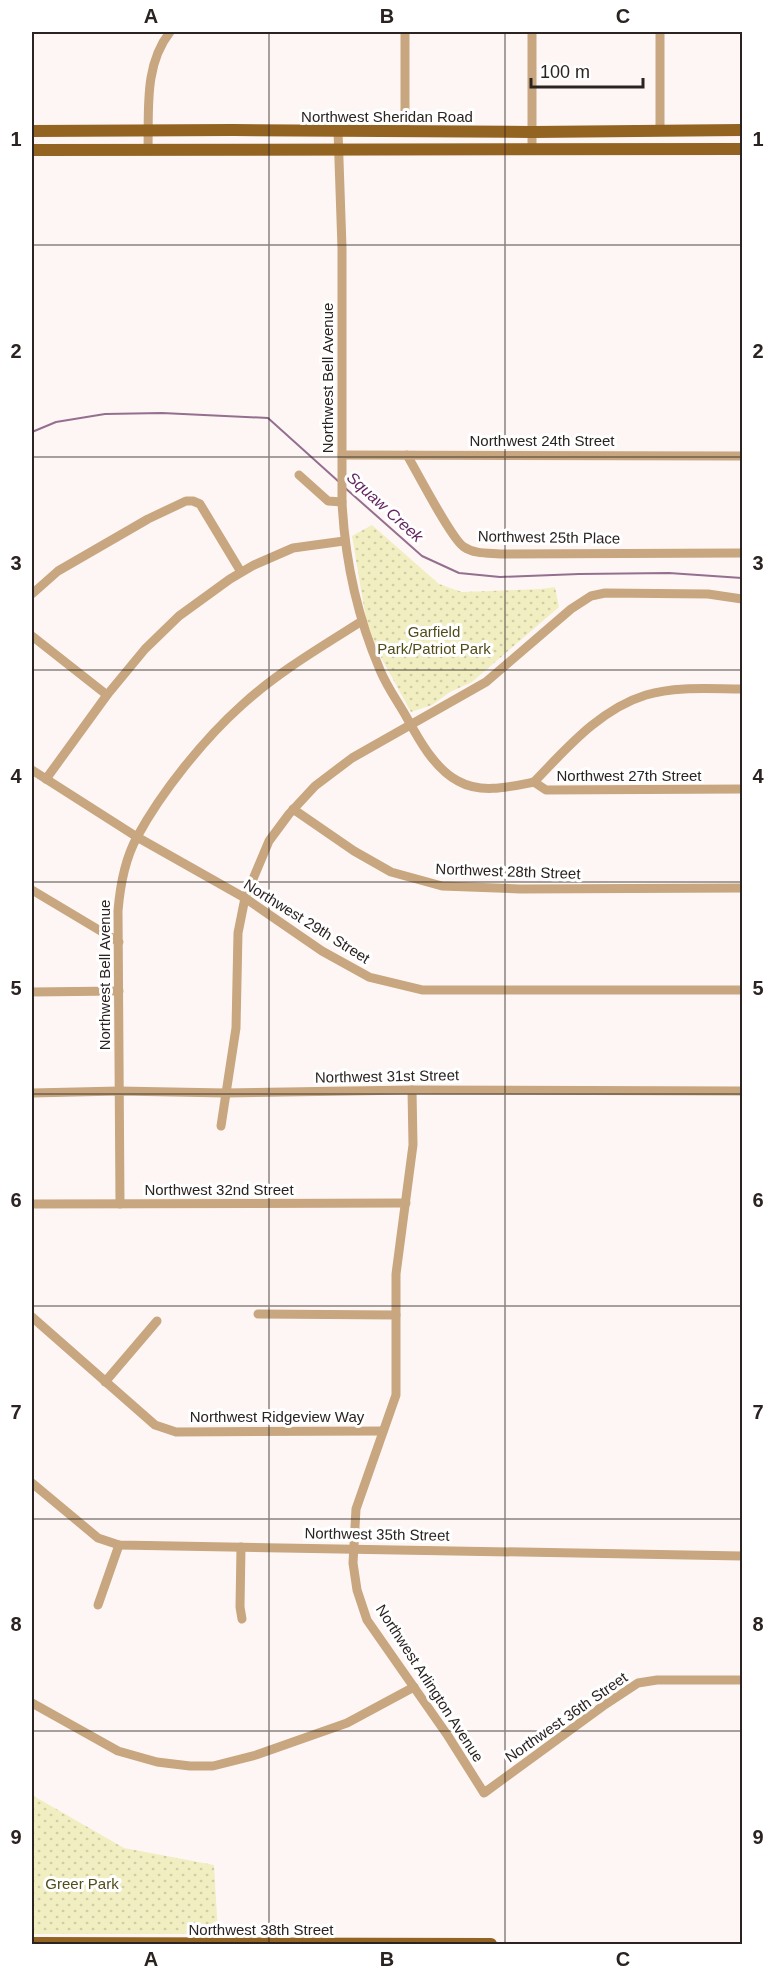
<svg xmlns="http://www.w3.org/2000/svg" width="774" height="1976" font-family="Helvetica,sans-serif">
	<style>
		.green { fill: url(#green-dots) }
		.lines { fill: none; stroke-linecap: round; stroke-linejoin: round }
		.stream { stroke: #946f8f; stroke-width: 2 }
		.minor { stroke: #c8a67f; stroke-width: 9 }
		.major { stroke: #936321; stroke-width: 12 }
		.grid { fill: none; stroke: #2a2321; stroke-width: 1.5; stroke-opacity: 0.55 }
		.labels { text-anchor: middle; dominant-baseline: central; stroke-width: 6; stroke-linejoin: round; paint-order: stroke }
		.street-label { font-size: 15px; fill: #2a2321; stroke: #fff }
		.park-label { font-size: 15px; fill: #514c19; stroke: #fff }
		.water-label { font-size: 16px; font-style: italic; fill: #642661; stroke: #fff }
		.neatline { fill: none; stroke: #2a2321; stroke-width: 2 }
		.grid-label { font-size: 20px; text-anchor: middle; font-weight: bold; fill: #2a2321 }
	</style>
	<defs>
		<pattern id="green-dots" width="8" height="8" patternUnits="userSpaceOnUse" patternTransform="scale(1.5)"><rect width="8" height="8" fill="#f1eec1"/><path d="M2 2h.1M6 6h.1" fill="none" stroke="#cfcca6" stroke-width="1.8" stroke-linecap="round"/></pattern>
	</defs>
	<rect width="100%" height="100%" fill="#fef6f4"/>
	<g class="green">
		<path d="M372,525l67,59 23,8 79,-3 14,-2 4,20 -87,75 -22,10 -18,13 -21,7 -33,-60 -12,-33 -14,-83z"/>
		<path d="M32,1795l92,53 90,17 4,69h-186z"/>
	</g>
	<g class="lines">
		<g class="stream">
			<path d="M32,432l24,-10 49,-8 57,-1 106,5 70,63"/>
			<path d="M344,487l78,69 37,17 41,4 79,-3 90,-1 73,5"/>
		</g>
		<g class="minor">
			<path d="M338,131l4,117v254c3,59 15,114 38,168 7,17 18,32 27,48 12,22 28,51 51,63 23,13 51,6 76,1l12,8 196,-1"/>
			<path d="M660,131v-99"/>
			<path d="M405,132v-100"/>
			<path d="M148,149c1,-40 -4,-84 22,-117"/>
			<path d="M532,149v-117"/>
			<path d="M342,455l400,1"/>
			<path d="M407,455c10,17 45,85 57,92 10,7 24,6 36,7l242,-1"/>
			<path d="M299,475l29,26 14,1"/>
			<path d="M32,594l26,-23 90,-52 38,-18h7l7,3 41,68"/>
			<path d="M32,636l75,59"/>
			<path d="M32,770l105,67 108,61 77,53 47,26 54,13h319"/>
			<path d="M46,779l61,-84 38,-46 34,-33 51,-37 24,-14 39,-17 51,-7"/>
			<path d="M534,782c32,-33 66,-73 112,-87 31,-9 65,-6 96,-6"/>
			<path d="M293,809l61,42 37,21 51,14 78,3 222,-1"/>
			<path d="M32,890l87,52"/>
			<path d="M32,992l87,-1"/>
			<path d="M412,1090l1,55 -17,129v121l-40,114 -3,54 4,27 10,30 81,116 36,57 119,-87 35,-23 19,-3h85"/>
			<path d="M32,1093l87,-2 107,2 186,-3 330,1"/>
			<path d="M221,1126l15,-98 2,-95 7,-35 24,-57 20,-27 26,-28 37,-28 134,-76 85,-73 20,-13 14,-3 103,1 34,5"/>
			<path d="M32,1204l374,-1"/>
			<path d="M120,1204l-2,-293c2,-25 7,-52 19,-74 25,-46 67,-98 105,-132 36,-33 79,-58 120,-84"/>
			<path d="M258,1314l138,1"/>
			<path d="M32,1317l123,108 21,7 207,-1"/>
			<path d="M105,1382l52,-61"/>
			<path d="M32,1483l66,55 21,7 623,11"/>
			<path d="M241,1547l-1,60 2,12"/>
			<path d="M98,1605l21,-60"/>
			<path d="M32,1703l86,48 39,11 33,4h23l43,-11 91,-32 67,-36"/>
		</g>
		<g class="major">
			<path d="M32,131l201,-1 299,2 210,-2"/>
			<path d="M32,150l710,-1"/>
			<path d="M32,1943l459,1"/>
		</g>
	</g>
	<path class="grid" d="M269,32v1912M505,32v1912M32,245h710M32,457h710M32,670h710M32,882h710M32,1094h710M32,1306h710M32,1519h710M32,1731h710"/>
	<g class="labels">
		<g class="street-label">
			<text x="387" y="116">Northwest Sheridan Road</text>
			<text transform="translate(327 378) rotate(-90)">Northwest Bell Avenue</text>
			<text x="542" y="440">Northwest 24th Street</text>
			<text transform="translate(549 537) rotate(1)">Northwest 25th Place</text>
			<text x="629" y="775">Northwest 27th Street</text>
			<text transform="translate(508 871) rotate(2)">Northwest 28th Street</text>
			<text transform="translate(307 921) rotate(32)">Northwest 29th Street</text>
			<text transform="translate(104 975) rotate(-90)">Northwest Bell Avenue</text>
			<text transform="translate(387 1076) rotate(-1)">Northwest 31st Street</text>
			<text x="219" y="1189">Northwest 32nd Street</text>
			<text x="277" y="1416">Northwest Ridgeview Way</text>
			<text transform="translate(377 1534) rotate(1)">Northwest 35th Street</text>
			<text transform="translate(430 1683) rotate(57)">Northwest Arlington Avenue</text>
			<text transform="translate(566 1717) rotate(-35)">Northwest 36th Street</text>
			<text x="261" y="1929">Northwest 38th Street</text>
		</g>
		<g class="park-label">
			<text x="434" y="631">Garfield<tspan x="434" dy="17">Park/Patriot Park</tspan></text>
			<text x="82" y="1883">Greer Park</text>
		</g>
		<g class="water-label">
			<text transform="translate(385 507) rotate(42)">Squaw Creek</text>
		</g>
	</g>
	<rect width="774" height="1976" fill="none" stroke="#ffffff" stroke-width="66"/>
	<path d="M531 78v9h112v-9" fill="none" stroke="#2a2321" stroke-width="3"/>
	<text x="540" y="78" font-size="18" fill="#2a2321" stroke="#ffffff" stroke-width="4.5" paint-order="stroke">100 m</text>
	<rect x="33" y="33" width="708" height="1910" class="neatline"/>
	<g class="grid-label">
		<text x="151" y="23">A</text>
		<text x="387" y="23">B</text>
		<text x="623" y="23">C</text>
		<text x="16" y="146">1</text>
		<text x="758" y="146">1</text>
		<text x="16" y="358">2</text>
		<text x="758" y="358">2</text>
		<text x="16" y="570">3</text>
		<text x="758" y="570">3</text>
		<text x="16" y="783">4</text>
		<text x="758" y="783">4</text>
		<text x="16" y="995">5</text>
		<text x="758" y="995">5</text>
		<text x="16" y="1207">6</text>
		<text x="758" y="1207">6</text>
		<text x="16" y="1419">7</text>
		<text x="758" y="1419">7</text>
		<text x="16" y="1631">8</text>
		<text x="758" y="1631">8</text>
		<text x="16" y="1844">9</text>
		<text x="758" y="1844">9</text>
		<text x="151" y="1966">A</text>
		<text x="387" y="1966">B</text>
		<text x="623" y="1966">C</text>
	</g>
</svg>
